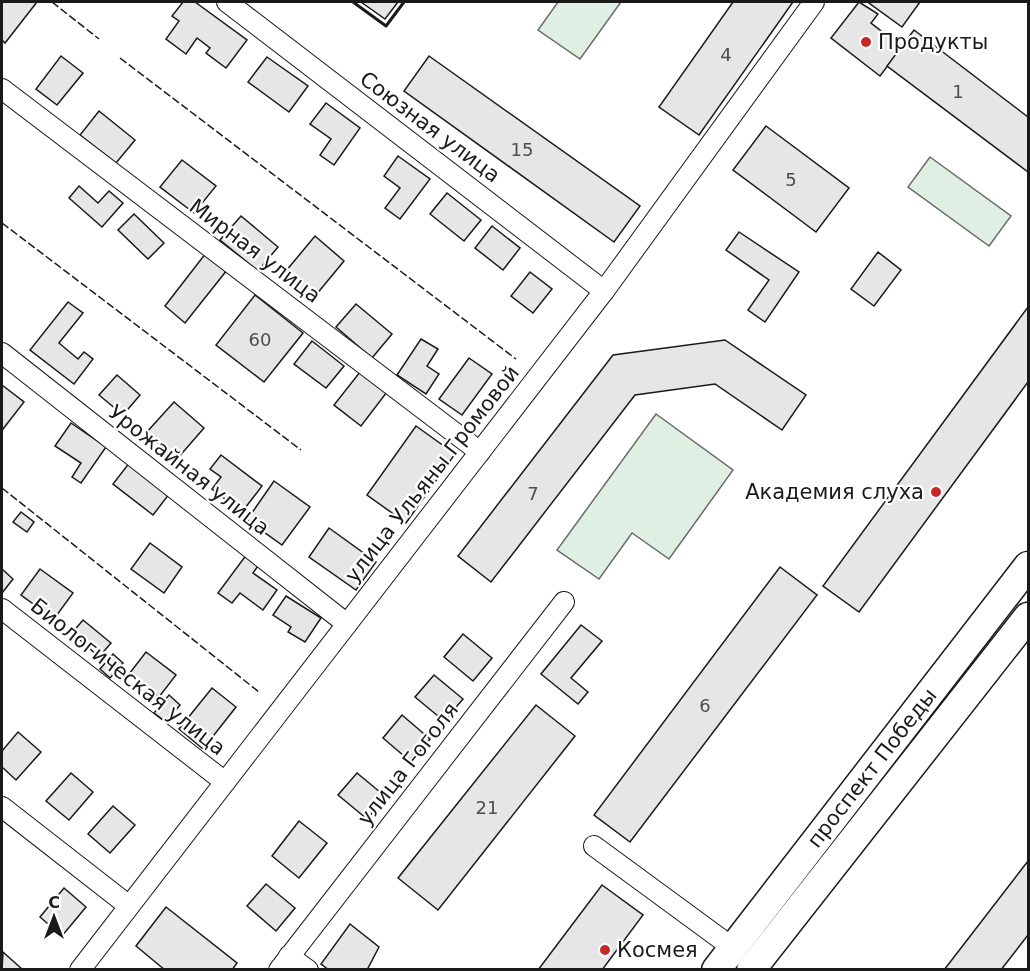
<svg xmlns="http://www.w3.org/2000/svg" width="1030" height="971" font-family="'DejaVu Sans',sans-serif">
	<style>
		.green { fill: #e0efe3; stroke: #6a6a6a; stroke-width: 1.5 }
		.building { fill: #e6e6e6; stroke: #1a1a1a; stroke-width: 1.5 }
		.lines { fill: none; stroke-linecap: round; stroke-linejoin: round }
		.street-casing { stroke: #1a1a1a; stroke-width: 22 }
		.secondary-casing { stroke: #1a1a1a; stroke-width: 31 }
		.street { stroke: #fff; stroke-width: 20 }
		.secondary { stroke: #fff; stroke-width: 28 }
		.fence { stroke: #1a1a1a; stroke-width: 1.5; stroke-dasharray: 8 3; stroke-linecap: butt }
		.wall { stroke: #1a1a1a; stroke-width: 3 }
		.poi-dot { fill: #c62828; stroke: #fff; stroke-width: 2 }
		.labels { text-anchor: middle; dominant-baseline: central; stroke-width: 4.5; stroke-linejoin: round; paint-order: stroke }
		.number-label { font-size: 18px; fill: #4d4d4d }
		.poi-label { font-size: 21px; fill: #1a1a1a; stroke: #fff; text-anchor: start }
		.street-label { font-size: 21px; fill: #1a1a1a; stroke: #fff }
	</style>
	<rect width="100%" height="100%" fill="#fff"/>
	<g class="green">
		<path d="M558,2h63l-41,57 -42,-29z"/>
		<path d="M930,157l81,59 -22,30 -81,-59z"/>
		<path d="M656,414l77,56 -64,89 -37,-26 -33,46 -42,-29z"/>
	</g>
	<g class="building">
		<path d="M2,2h35l-32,41 -3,-3z"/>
		<path d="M183,2h12l52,38 -21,28 -20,-15 4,-5 -13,-10 -11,16 -20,-15 13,-18 -7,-5z"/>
		<path d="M361,2h37l-13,17z"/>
		<path d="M733,2h60l-94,133 -40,-28z"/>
		<path d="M859,2l19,12 -7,9 31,24 -22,29 -49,-38z"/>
		<path d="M871,2h49l-18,25 -33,-24z"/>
		<path d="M914,30l114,87v55l-141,-106z"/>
		<path d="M61,56l22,17 -26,32 -21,-16z"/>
		<path d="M429,56l211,150 -26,36 -210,-151z"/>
		<path d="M267,57l41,29 -19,26 -41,-30z"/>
		<path d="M326,103l34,25 -26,37 -14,-10 11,-16 -21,-15z"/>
		<path d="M99,111l36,29 -19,23 -36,-28z"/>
		<path d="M766,126l83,62 -33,44 -83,-62z"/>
		<path d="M398,156l32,23 -30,40 -15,-11 15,-20 -16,-12z"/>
		<path d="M182,160l34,26 -22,27 -34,-26z"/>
		<path d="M79,186l19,17 11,-12 14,12 -21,24 -33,-29z"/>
		<path d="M447,193l34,27 -17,21 -34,-27z"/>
		<path d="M134,214l30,29 -16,16 -30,-29z"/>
		<path d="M241,216l37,31 -20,24 -38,-31z"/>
		<path d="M492,226l28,22 -17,22 -28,-22z"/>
		<path d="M739,232l60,40 -34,50 -17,-12 21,-30 -43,-30z"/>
		<path d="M315,236l29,25 -33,40 -30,-24z"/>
		<path d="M878,252l23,18 -27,36 -23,-17z"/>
		<path d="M206,253l21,17 -42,53 -20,-17z"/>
		<path d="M530,272l22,17 -19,24 -22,-17z"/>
		<path d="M255,295l48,38 -39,49 -48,-37z"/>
		<path d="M68,302l15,11 -24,30 19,16 6,-7 9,7 -19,25 -44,-34z"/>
		<path d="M356,304l36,30 -20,24 -36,-31z"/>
		<path d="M1028,307v75l-169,230 -36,-26z"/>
		<path d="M421,339l17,10 -11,17 12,8 -13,20 -29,-19z"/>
		<path d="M725,340l81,55 -24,35 -67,-46 -80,11 -144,187 -33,-26 155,-201z"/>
		<path d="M312,341l32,25 -18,22 -32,-24z"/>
		<path d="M469,358l23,16 -30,41 -23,-16z"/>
		<path d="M360,372l27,20 -26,34 -27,-21z"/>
		<path d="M117,375l23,20 -17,20 -24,-20z"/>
		<path d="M2,385l22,17 -21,27 -1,-1z"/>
		<path d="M174,402l30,26 -27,31 -31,-26z"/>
		<path d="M71,423l35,24 -25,36 -9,-6 9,-14 -26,-17z"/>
		<path d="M416,426l39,28 -49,69 -39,-28z"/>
		<path d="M221,455l41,31 -20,26 -30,-23 9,-12 -11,-8z"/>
		<path d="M130,462l40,31 -17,22 -40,-31z"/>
		<path d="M274,481l36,26 -28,38 -35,-25z"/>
		<path d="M21,512l13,10 -7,10 -14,-10z"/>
		<path d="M329,528l47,34 -20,28 -47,-33z"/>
		<path d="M150,543l32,24 -18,26 -33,-24z"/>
		<path d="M247,554l13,9 -7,10 24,17 -14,20 -23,-17 -8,10 -14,-10z"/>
		<path d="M780,567l37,28 -187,247 -36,-27z"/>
		<path d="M2,569l11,10 -11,14z"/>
		<path d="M40,569l33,24 -19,26 -33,-24z"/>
		<path d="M286,596l35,22 -16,24 -17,-10 3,-5 -18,-12z"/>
		<path d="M83,620l28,23 -12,14 -27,-24z"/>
		<path d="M581,625l21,16 -31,37 17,14 -10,12 -37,-30z"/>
		<path d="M463,634l29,24 -19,23 -29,-24z"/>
		<path d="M146,652l30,23 -17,22 -30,-23z"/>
		<path d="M113,654l10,9 -13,15 -10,-9z"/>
		<path d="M434,675l29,24 -19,22 -29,-24z"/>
		<path d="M212,688l24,19 -33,42 -24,-20z"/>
		<path d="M169,695l11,10 -14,17 -12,-9z"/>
		<path d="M536,705l39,31 -137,174 -40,-32z"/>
		<path d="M402,715l28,24 -19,23 -28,-24z"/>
		<path d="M18,732l23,20 -25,28 -14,-13v-16z"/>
		<path d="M71,773l22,19 -24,28 -23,-19z"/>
		<path d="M357,773l29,24 -19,22 -29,-24z"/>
		<path d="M113,806l22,19 -25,28 -22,-19z"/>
		<path d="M299,821l28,22 -28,35 -27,-22z"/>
		<path d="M1028,861v74l-24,31 -3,4h-57z"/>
		<path d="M266,884l29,24 -19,23 -29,-25z"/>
		<path d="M602,885l41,30 -41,55h-64z"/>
		<path d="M64,888l22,19 -24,29 -22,-19z"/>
		<path d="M166,907l71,56 -5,7h-67l-29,-24z"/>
		<path d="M350,924l29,23 -12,23h-38l-8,-6z"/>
		<path d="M3,952l20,18h-21z"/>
	</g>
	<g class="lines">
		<g class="street-casing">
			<g id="street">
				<path d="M227,2l377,289"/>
				<path d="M2,89l478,363"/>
				<path d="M2,353l345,271"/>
				<path d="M2,609l223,173"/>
				<path d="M2,807l127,99"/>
				<path d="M594,846l139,102"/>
				<path d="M289,956l19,14"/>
				<path d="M80,970l524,-679 210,-289"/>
				<path d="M279,970l285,-368"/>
			</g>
		</g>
		<g class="secondary-casing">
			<g id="secondary">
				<path d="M716,970l312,-404"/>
				<path d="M751,970l277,-353"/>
			</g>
		</g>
		<use href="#street" class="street"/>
		<use href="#secondary" class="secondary"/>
		<g class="fence">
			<path d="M52,2l47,37"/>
			<path d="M120,58l396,301"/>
			<path d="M2,223l299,227"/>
			<path d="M2,488l257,204"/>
		</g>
		<path class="wall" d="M353,2l33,24 18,-24"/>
	</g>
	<g class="poi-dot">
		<circle cx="866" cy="42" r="6"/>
		<circle cx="936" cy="492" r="6"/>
		<circle cx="605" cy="950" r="6"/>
	</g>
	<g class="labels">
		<g class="number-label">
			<text x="726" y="54">4</text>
			<text x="958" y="91">1</text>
			<text x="522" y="149">15</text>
			<text x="791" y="179">5</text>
			<text x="260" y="339">60</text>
			<text x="533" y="493">7</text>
			<text x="705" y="705">6</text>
			<text x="487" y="807">21</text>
		</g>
		<g class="poi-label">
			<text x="878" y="42">Продукты</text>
			<text x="924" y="492" text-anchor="end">Академия слуха</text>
			<text x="617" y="950">Космея</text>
		</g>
		<g class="street-label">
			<text transform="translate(430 127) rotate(37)">Союзная улица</text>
			<text transform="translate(255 251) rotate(37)">Мирная улица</text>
			<text transform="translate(189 470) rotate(38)">Урожайная улица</text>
			<text transform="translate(432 474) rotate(-52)">улица Ульяны Громовой</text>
			<text transform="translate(128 677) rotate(38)">Биологическая улица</text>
			<text transform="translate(408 764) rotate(-52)">улица Гоголя</text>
			<text transform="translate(872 768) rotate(-52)">проспект Победы</text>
		</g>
	</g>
	<rect width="1030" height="971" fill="none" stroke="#1a1a1a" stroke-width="6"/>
	<g transform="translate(54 917)" stroke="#ffffff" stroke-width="4.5" paint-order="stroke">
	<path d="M0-4.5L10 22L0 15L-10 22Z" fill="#1a1a1a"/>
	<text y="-9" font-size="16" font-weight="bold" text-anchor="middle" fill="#1a1a1a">С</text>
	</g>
</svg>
